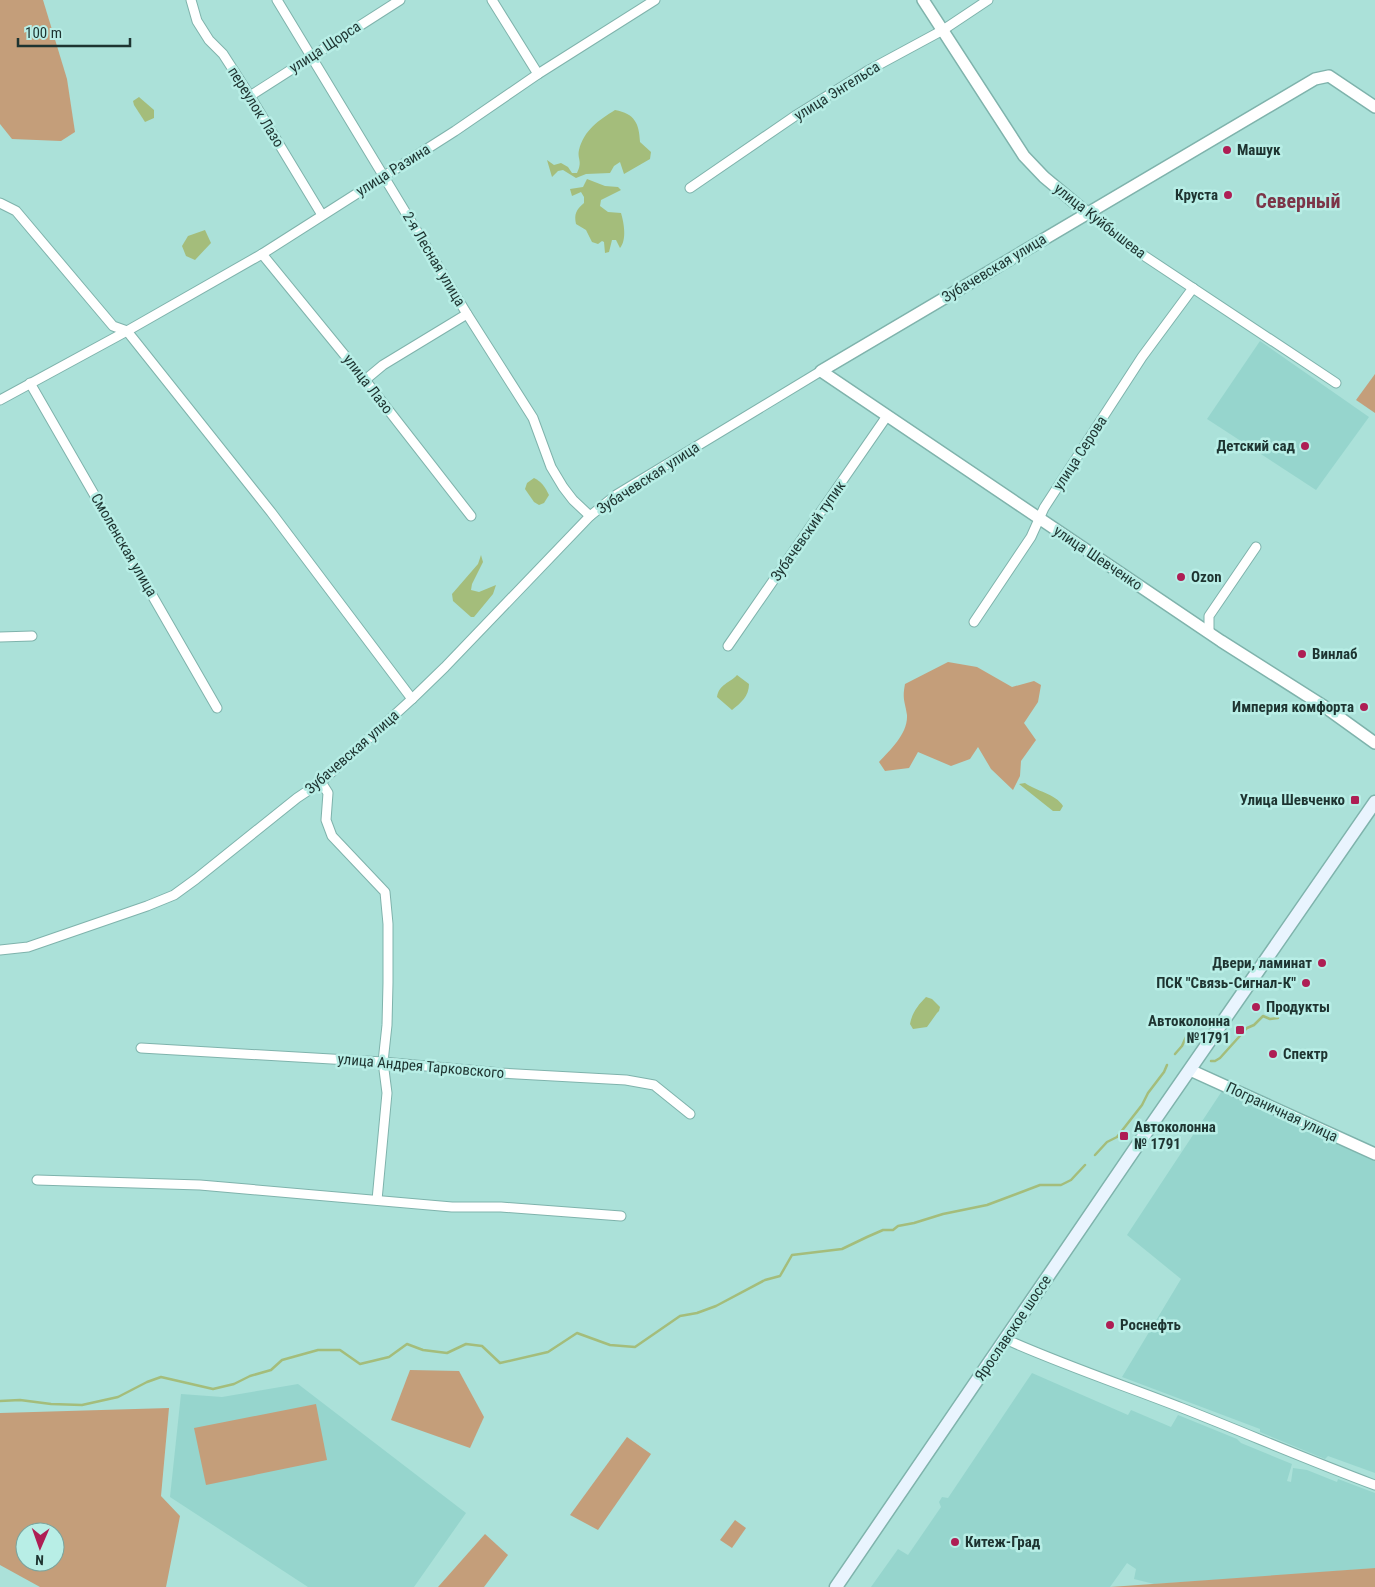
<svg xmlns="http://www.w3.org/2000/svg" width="1375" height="1587" font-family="'Roboto Condensed',sans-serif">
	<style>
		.built { fill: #96d5cd }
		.green { fill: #c49e7a; fill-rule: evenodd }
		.water { fill: #a4bd7b }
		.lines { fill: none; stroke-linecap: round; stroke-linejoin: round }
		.stream { stroke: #a4bd7b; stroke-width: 2.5 }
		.minor-casing { stroke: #7fb3ac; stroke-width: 11 }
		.tertiary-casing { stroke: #7fb3ac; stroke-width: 14 }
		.secondary-casing { stroke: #7fb3ac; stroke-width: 15 }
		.minor { stroke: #fff; stroke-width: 9 }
		.tertiary { stroke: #fff; stroke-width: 11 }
		.secondary { stroke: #e9f4fe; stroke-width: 12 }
		.poi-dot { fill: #ae1e54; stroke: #b8eee6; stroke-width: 2 }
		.labels { text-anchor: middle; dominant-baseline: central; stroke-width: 5; stroke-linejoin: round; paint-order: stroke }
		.street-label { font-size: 15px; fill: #1e3431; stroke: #b8eee6 }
		.poi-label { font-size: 15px; font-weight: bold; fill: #1e3431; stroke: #b8eee6; text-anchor: start }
		.district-label { font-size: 20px; font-weight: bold; fill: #7c3548; stroke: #b8eee6 }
	</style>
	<rect width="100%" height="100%" fill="#abe1d9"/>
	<g class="built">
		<path d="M1260,341l109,76 -53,73 -109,-71z"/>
		<path d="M1222,1091l153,69v313l-47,-17 -3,3 -65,-27v-3l-138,-52 59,-98 -54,-44z"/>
		<path d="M1032,1373l96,42 3,-5 40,17 7,-12 59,24 4,4 51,21 -5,17 4,1 2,-14 14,2 30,12 1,-3 37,14v75l-99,8 -122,8 -20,-5 2,-10 -9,-6 -17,24h-239l27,-38 10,6 33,-48 -2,-5 3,-5 6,1z"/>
		<path d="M298,1384l168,129 -52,74h-106l-138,-90 11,-103 41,3z"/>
	</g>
	<g class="green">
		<path d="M0,0h43l24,79 8,53 -14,9 -49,-2 -12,-15z"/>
		<path d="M1375,374v39l-19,-13z"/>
		<path d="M948,662l29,5 35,20 22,-6 7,4 -3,17 -14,21 12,17 -15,21 -1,15 -7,14 -22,-21 -13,-22 -8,12 -19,7 -33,-14 -9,16 -24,3 -6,-9c11,-12 29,-28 28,-47 -2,-14 -5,-15 -2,-31z"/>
		<path d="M410,1370l49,1 25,46 -14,31 -79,-28z"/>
		<path d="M316,1404l11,56 -121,25 -12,-57z"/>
		<path d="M169,1408l-8,88 19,20 -14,71h-126l-40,-22v-152zM25,1532h30v30h-30z"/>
		<path d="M627,1437l24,17 -53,76 -28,-15z"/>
		<path d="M735,1520l11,8 -14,20 -12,-8z"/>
		<path d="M485,1534l23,21 -24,32h-46z"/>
		<path d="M1375,1568v19h-265z"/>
	</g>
	<g class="water">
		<path d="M139,97l15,13v8l-9,4 -11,-17 -1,-4z"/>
		<path d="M615,110c20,4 24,13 25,32l11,10 -1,7 -26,15 -4,-12 -6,4 -4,7 -24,1 -10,4 -13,-8 -5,1 -6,6 -5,-17 7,5 7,-2 7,4 4,6h5c6,-12 0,-14 2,-23 5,-20 20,-30 36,-40z"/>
		<path d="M587,179l18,7 13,1 3,3 -20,10 -1,6 8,6 13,1c3,10 6,27 -1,35l-4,-8h-4l-3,12 -4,1 -1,-11 -2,-1 -4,3 -6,-2 -6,-12 -10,-6c-2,-10 0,-14 8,-21v-6l-3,-5 -9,4 -2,-7 13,-2z"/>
		<path d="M205,230l6,13 -16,17 -9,-4 -4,-10 6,-10z"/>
		<path d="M534,478c8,4 11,9 15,17l-5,8 -5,2 -5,-3 -9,-13 2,-6z"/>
		<path d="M481,555l2,7 -11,22 -1,6 8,2 17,-7 -3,9 -19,23h-3l-18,-16 -1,-7 26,-30z"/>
		<path d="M737,675l12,9c0,12 -8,19 -17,26l-15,-13c2,-13 13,-14 20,-22z"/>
		<path d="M1025,783c11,8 31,11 38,23l-3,5h-7l-34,-27z"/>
		<path d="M926,997l6,2 8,8 -1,4 -2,2 -10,14 -14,2 -3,-5c2,-11 8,-19 16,-27z"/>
	</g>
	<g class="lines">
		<g class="stream">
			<path d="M1175,1054l7,-8 4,-9"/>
			<path d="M1211,1061h4l5,-3 27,-30 7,-3 9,-9 7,3 8,-1"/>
			<path d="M1095,1155l12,-13 10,-5 25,-32 6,-12 16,-21 3,-7"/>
			<path d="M0,1401l20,-1 31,4 31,1 36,-8 29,-15 14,-5 52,12 21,-5 16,-8 21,-6 11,-10 36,-10h22l20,14 29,-7 18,-13 16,6 24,3 19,-9 16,2 18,17 48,-11 29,-19 33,12 25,2 45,-31 17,-3 19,-7 49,-26 15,-4 12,-21 50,-6 25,-12 16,-7h10l5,-4 16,-3 29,-9 44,-9 53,-20h21l10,-5 14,-15"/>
		</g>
		<g class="minor-casing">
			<g id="minor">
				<path d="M191,0l6,21 12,19 14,14 27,42 72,119"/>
				<path d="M277,0l190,314 66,104 18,49 12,20 10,13 17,16"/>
				<path d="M492,0l46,74"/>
				<path d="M250,96l150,-96"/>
				<path d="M690,188l105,-72 74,-46 74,-40 45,-30"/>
				<path d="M0,203l16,8 97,115 14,5 144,181 141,187"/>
				<path d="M1087,213l50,38 199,132"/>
				<path d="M262,254l103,126 106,136"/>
				<path d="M365,380l18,-15 84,-51"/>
				<path d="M30,383l187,325"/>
				<path d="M0,400l127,-69 135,-77 193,-123 83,-57 117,-74"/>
				<path d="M974,622l57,-85 13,-29 98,-151 51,-69"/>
				<path d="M1209,632v-16l47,-69"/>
				<path d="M0,637l32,-1"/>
				<path d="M728,646l159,-230"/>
				<path d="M321,782l7,11 -2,27 6,16 53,56 3,32v59l-1,42 -4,37 4,31 -10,107"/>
				<path d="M0,950l28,-3 119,-41 27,-11 22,-16 101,-81 24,-16 91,-83 33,-32 145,-151 26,-21 205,-124"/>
				<path d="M141,1048l242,14 118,11 125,7 28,5 36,29"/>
				<path d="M37,1180l163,5 252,22h49l120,9"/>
				<path d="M1005,1339c58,26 118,46 177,69 64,25 128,53 193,77"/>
			</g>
		</g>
		<g class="tertiary-casing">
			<g id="tertiary">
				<path d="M923,0l101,156 20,21 43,36"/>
				<path d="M1375,107l-46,-31 -14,3 -494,292 400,270 104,66 50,36"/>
				<path d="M1190,1070l185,84"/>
			</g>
		</g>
		<g class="secondary-casing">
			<path id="secondary" d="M836,1587l307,-450 232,-335"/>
		</g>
		<use href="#minor" class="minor"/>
		<use href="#tertiary" class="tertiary"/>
		<use href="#secondary" class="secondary"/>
	</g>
	<g class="poi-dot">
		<circle cx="1227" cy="150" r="5"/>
		<circle cx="1228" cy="195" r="5"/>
		<circle cx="1305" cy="446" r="5"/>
		<circle cx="1181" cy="577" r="5"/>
		<circle cx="1302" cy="654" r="5"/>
		<circle cx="1364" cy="707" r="5"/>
		<rect x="1350" y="795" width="10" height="10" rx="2.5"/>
		<circle cx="1322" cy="963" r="5"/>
		<circle cx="1306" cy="983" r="5"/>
		<circle cx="1256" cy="1007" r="5"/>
		<rect x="1235" y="1025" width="10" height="10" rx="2.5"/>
		<circle cx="1273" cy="1054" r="5"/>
		<rect x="1119" y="1131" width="10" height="10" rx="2.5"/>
		<circle cx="1110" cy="1325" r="5"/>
		<circle cx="955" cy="1542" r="5"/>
	</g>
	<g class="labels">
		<g class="street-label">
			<text transform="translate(325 47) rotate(-33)">улица Щорса</text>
			<text transform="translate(837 91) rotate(-32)">улица Энгельса</text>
			<text transform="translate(256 107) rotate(58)">переулок Лазо</text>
			<text transform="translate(393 170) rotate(-32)">улица Разина</text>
			<text transform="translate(1100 221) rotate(38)">улица Куйбышева</text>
			<text transform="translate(434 259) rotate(59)">2-я Лесная улица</text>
			<text transform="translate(994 268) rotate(-31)">Зубачевская улица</text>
			<text transform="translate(368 384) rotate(52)">улица Лазо</text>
			<text transform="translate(1080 453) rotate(-57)">улица Серова</text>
			<text transform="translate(648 478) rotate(-33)">Зубачевская улица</text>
			<text transform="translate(808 531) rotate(-55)">Зубачевский тупик</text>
			<text transform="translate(124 545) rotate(60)">Смоленская улица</text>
			<text transform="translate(1098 558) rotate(34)">улица Шевченко</text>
			<text transform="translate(352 752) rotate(-41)">Зубачевская улица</text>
			<text transform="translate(421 1066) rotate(5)">улица Андрея Тарковского</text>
			<text transform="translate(1282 1112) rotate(25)">Пограничная улица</text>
			<text transform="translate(1013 1328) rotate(-56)">Ярославское шоссе</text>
		</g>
		<g class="poi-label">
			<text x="1237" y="150">Машук</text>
			<text x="1218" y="195" text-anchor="end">Круста</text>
			<text x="1295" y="446" text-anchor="end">Детский сад</text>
			<text x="1191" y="577">Ozon</text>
			<text x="1312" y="654">Винлаб</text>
			<text x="1354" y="707" text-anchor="end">Империя комфорта</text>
			<text x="1345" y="800" text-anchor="end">Улица Шевченко</text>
			<text x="1312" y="963" text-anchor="end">Двери, ламинат</text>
			<text x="1296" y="983" text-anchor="end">ПСК "Связь-Сигнал-К"</text>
			<text x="1266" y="1007">Продукты</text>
			<text x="1230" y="1021" text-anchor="end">Автоколонна<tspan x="1230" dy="17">№1791</tspan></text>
			<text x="1283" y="1054">Спектр</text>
			<text x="1134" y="1127">Автоколонна<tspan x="1134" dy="17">№ 1791</tspan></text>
			<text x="1120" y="1325">Роснефть</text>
			<text x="965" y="1542">Китеж-Град</text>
		</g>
		<g class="district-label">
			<text x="1298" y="201">Северный</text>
		</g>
	</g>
	<g transform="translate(40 1547) rotate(182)"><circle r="24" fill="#b8eee6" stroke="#7aa49e"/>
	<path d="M0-4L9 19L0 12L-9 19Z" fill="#ae1e54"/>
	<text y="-8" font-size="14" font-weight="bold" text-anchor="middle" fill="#1e3431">N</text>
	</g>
	<path d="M18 38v8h112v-8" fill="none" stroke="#1e3431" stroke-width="2.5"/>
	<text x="25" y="38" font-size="15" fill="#1e3431" stroke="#b8eee6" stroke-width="4" paint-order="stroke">100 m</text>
</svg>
